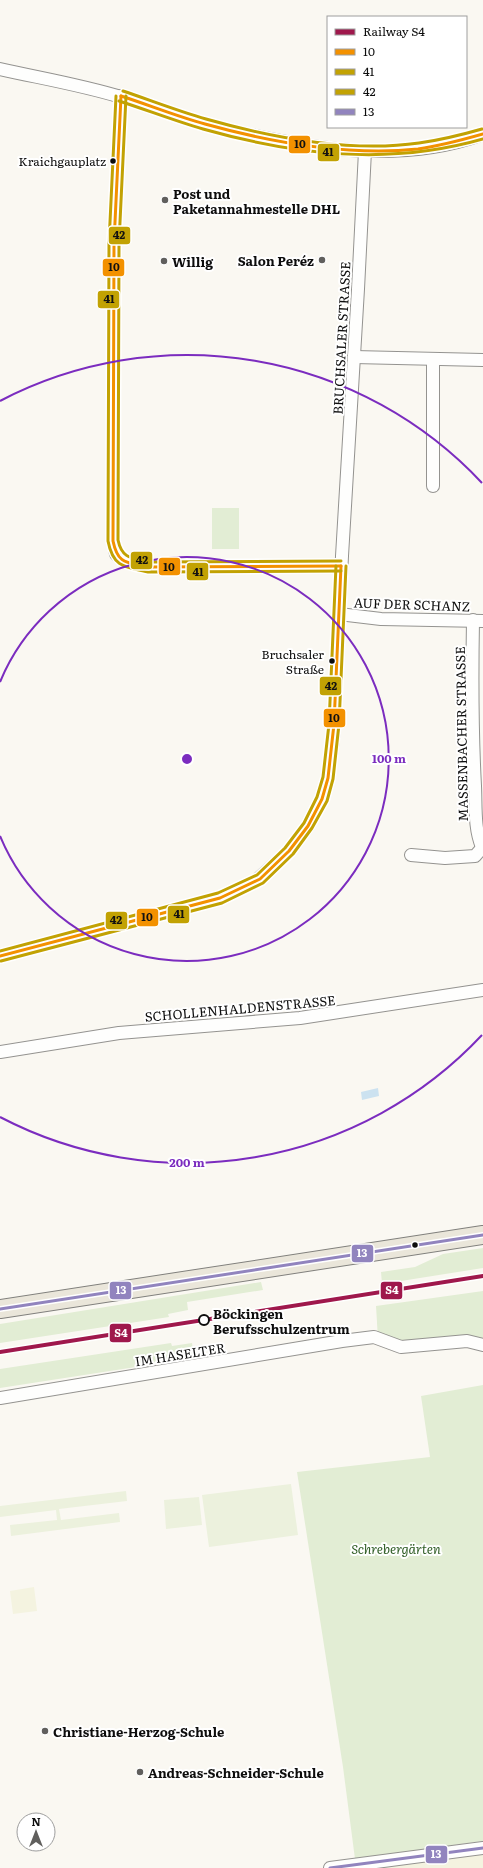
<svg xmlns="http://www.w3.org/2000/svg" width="483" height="1868" font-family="Literata,serif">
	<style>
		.farmland { fill: #f4f3e0 }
		.green { fill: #e2edd4 }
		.pitch { fill: #ecf1dd }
		.water { fill: #cce2f0 }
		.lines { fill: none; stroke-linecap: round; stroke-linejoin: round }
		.minor-casing { stroke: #949390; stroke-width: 14 }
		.primary-casing { stroke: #81807d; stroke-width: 20 }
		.minor { stroke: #fefefd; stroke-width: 12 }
		.primary { stroke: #eae6da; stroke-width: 18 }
		.bus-1-casing { stroke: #fff; stroke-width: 6 }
		.bus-2-casing { stroke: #fff; stroke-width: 6 }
		.bus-3-casing { stroke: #fff; stroke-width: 6 }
		.bus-4-casing { stroke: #fff; stroke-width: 6 }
		.bus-1 { stroke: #f39100; stroke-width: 3 }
		.bus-2 { stroke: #c2a203; stroke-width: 3 }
		.bus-3 { stroke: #c2a203; stroke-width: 3 }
		.bus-4 { stroke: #9184be; stroke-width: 3 }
		.rail-1-casing { stroke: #fff; stroke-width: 7 }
		.rail-1 { stroke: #9f184c; stroke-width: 4 }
		.ring { fill: none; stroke: #7b2cbf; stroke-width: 2 }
		.bus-dot { fill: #0d0d0d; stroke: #fff; stroke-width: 1.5 }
		.poi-dot { fill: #605f5d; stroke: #fff; stroke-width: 1.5 }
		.stop-dot { fill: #fff; stroke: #0d0d0d; stroke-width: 2 }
		.labels { text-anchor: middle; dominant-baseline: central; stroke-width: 4; stroke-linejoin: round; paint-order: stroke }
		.bus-label { font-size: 12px; fill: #0d0d0d; stroke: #fff; text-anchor: end }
		.poi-label { font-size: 13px; font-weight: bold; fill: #0d0d0d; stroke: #fff; text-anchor: start }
		.street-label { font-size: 13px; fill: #0d0d0d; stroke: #fff }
		.stop-label { font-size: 13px; font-weight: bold; fill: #0d0d0d; stroke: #fff; text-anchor: start }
		.park-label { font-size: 13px; font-style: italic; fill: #2f5d25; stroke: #fff }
		.centre { fill: #7b2cbf; stroke: #fff; stroke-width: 2 }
		.ring-label { font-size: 12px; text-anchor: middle; font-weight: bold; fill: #7b2cbf; stroke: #fff; stroke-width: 4; stroke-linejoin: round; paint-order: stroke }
		.line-badge { stroke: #fff; stroke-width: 1.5 }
		.badge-label { font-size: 11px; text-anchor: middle; font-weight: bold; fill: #fff }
		.pale-badge-label { font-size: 11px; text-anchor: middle; font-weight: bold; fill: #111 }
	</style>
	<rect width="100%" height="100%" fill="#faf8f2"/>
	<g class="farmland">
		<path d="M34,1587l3,24 -24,3 -3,-23z"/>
		<path d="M483,1851v17h-113z"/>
	</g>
	<g class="green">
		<rect x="212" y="508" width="27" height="41"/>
		<path d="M483,1248v20l-101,16 -1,-12 34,-5 28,-13z"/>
		<path d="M261,1282l2,8 -76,12 1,8 -20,4 1,3 -169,26v-19z"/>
		<path d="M483,1291v54l-82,2 -23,-8 -2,-33z"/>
		<path d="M171,1343l1,3 20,-3 2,15 -194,30v-19z"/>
		<path d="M483,1385v456l-128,18 -12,-92 -46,-295 133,-15 -9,-61z"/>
	</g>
	<g class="pitch">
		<path d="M291,1484l7,51 -89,12 -7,-52z"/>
		<path d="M126,1491l1,10 -68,8 2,11 58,-7 1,9 -109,14 -1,-11 47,-5 -1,-10 -56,7v-11z"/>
		<path d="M199,1497l3,28 -36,4 -2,-29z"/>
	</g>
	<path class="water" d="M378,1088l1,8 -17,4 -1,-8z"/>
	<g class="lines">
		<g class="minor-casing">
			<g id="minor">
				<path d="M0,69c40,9 82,16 121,28 33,8 63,23 96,30 84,21 183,38 266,7"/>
				<path d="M121,96l-7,147 -1,298 3,13 8,7 24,6 193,-1"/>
				<path d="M354,357l129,3"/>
				<path d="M433,359v127"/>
				<path d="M339,614l42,5 102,2"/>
				<path d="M473,620c-1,56 -1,111 2,166 1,20 -1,42 7,61"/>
				<path d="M411,855l34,3 30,-2 8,-9"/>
				<path d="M0,956l220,-58 36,-17 33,-30 19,-25 14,-27 6,-21 5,-39 9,-183 16,-267 7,-138"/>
				<path d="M0,1052l119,-19 181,-15 183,-28"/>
				<path d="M0,1398l342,-57 32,-4 27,10 66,-6 16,4"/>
				<path d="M330,1868l153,-20"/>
			</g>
		</g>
		<g class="primary-casing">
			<path id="primary" d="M0,1309l483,-74"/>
		</g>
		<use href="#minor" class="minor"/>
		<use href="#primary" class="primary"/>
		<g class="bus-1-casing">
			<g id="bus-1">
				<path d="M121,96l-7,147 -1,298c5,24 14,21 35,26l193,-1"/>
				<path d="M121,96c28,9 55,20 84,28 68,19 142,32 213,25 22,-3 44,-9 65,-15"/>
				<path d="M0,956l220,-58 40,-19 29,-28 19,-25 14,-27 6,-21 6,-54 7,-158"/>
			</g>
		</g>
		<g class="bus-2-casing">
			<g id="bus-2">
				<path d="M116,96l-7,147 -1,298c5,26 16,26 40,31l193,-1"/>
				<path d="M119,101c28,9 56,20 84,28 92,26 186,37 280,10"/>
				<path d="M1,961l221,-58 41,-20 30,-29 19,-26 15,-27 6,-22 6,-55 7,-158"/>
			</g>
		</g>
		<g class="bus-3-casing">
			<g id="bus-3">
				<path d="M123,91c27,9 55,20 83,28 67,19 144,34 213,24 22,-3 42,-8 63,-14"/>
				<path d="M126,96l-7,147 -1,297c4,19 14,18 31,22l192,-1"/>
				<path d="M0,951l218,-58 39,-18 28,-27 19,-25 13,-26 6,-20 6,-53 7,-158"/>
			</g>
		</g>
		<g class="bus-4-casing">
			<g id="bus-4">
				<path d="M0,1309l483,-74"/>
				<path d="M330,1868l153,-20"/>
			</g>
		</g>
		<use href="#bus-1" class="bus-1"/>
		<use href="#bus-2" class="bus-2"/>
		<use href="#bus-3" class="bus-3"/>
		<use href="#bus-4" class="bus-4"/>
		<g class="rail-1-casing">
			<path id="rail-1" d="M0,1352l483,-76"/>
		</g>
		<use href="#rail-1" class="rail-1"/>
	</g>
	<g class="ring">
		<path d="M0 682A202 202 0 1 1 0 836"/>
		<path d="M482 1035A404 404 0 0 1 0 1117M0 401A404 404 0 0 1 482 483"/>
	</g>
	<g class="bus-dot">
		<circle cx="113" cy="161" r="3.5"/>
		<circle cx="332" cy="661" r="3.5"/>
		<circle cx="415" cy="1245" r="3.5"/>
	</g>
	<g class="poi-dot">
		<circle cx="165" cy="200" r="4"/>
		<circle cx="322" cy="260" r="4"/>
		<circle cx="164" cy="261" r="4"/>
		<circle cx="45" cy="1731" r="4"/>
		<circle cx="140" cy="1772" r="4"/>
	</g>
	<circle class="stop-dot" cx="204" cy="1320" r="5"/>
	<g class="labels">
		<g class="bus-label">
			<text x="106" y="161">Kraichgauplatz</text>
			<text x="324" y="654">Bruchsaler<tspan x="324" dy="15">Straße</tspan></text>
		</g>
		<g class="poi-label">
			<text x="173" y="193">Post und<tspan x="173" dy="15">Paketannahmestelle DHL</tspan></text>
			<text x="314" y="260" text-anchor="end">Salon Peréz</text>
			<text x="172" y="261">Willig</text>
			<text x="53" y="1731">Christiane-Herzog-Schule</text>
			<text x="148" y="1772">Andreas-Schneider-Schule</text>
		</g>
		<g class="street-label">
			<text transform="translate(341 338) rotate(-87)">BRUCHSALER STRASSE</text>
			<text transform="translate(412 604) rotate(2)">AUF DER SCHANZ</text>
			<text transform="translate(461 734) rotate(-91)">MASSENBACHER STRASSE</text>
			<text transform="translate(240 1008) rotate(-5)">SCHOLLENHALDENSTRASSE</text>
			<text transform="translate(180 1354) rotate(-9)">IM HASELTER</text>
		</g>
		<g class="stop-label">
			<text x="213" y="1313">Böckingen<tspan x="213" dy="15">Berufsschulzentrum</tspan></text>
		</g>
		<g class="park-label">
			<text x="396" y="1548">Schrebergärten</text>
		</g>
	</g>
	<circle cx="187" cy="759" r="6" class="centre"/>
	<g class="ring-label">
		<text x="389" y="763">100 m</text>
		<text x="187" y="1167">200 m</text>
	</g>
	<g class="line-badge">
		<rect x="288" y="135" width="23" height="19" rx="4" fill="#f39100"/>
		<rect x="317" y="143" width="23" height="19" rx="4" fill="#c2a203"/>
		<rect x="108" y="226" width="23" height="19" rx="4" fill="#c2a203"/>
		<rect x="102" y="258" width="23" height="19" rx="4" fill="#f39100"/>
		<rect x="97" y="290" width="23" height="19" rx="4" fill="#c2a203"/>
		<rect x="130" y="551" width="23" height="19" rx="4" fill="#c2a203"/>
		<rect x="158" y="557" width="23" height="19" rx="4" fill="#f39100"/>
		<rect x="186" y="562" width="23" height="19" rx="4" fill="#c2a203"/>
		<rect x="319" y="676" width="23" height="20" rx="4" fill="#c2a203"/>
		<rect x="323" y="708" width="23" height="20" rx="4" fill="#f39100"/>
		<rect x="167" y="905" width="23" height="19" rx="4" fill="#c2a203"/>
		<rect x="136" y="908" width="23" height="19" rx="4" fill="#f39100"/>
		<rect x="105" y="911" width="23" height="19" rx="4" fill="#c2a203"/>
		<rect x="351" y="1244" width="23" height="19" rx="4" fill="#9184be"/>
		<rect x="380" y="1281" width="23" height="19" rx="4" fill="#9f184c"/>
		<rect x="109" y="1281" width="23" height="19" rx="4" fill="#9184be"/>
		<rect x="109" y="1323" width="23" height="20" rx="4" fill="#9f184c"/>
		<rect x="425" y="1845" width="23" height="19" rx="4" fill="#9184be"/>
	</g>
	<g class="badge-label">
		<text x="362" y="1257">13</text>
		<text x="392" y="1294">S4</text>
		<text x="121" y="1294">13</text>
		<text x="121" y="1337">S4</text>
		<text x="436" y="1858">13</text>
	</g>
	<g class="pale-badge-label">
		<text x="300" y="148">10</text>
		<text x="328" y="156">41</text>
		<text x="119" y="239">42</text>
		<text x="114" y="271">10</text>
		<text x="109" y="303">41</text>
		<text x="142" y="564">42</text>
		<text x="169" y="571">10</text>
		<text x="198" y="576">41</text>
		<text x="331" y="690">42</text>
		<text x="334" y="722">10</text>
		<text x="179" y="918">41</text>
		<text x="147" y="921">10</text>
		<text x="116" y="924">42</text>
	</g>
	<rect x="327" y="16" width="140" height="112" fill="#ffffff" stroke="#9e9e9e"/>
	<rect x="335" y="29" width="20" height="6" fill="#9f184c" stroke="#9e9e9e"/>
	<text x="363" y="36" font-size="12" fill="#0d0d0d">Railway S4</text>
	<rect x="335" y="49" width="20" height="6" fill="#f39100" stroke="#9e9e9e"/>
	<text x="363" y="56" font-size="12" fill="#0d0d0d">10</text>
	<rect x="335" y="69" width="20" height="6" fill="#c2a203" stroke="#9e9e9e"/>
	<text x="363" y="76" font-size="12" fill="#0d0d0d">41</text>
	<rect x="335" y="89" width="20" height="6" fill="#c2a203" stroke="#9e9e9e"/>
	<text x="363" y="96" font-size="12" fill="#0d0d0d">42</text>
	<rect x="335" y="109" width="20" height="6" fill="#9184be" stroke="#9e9e9e"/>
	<text x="363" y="116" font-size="12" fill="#0d0d0d">13</text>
	<g transform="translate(36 1832)"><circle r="19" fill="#ffffff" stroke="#9e9e9e"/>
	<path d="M0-3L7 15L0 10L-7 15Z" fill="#605f5d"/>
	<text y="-6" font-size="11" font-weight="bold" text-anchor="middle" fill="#0d0d0d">N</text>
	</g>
</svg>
